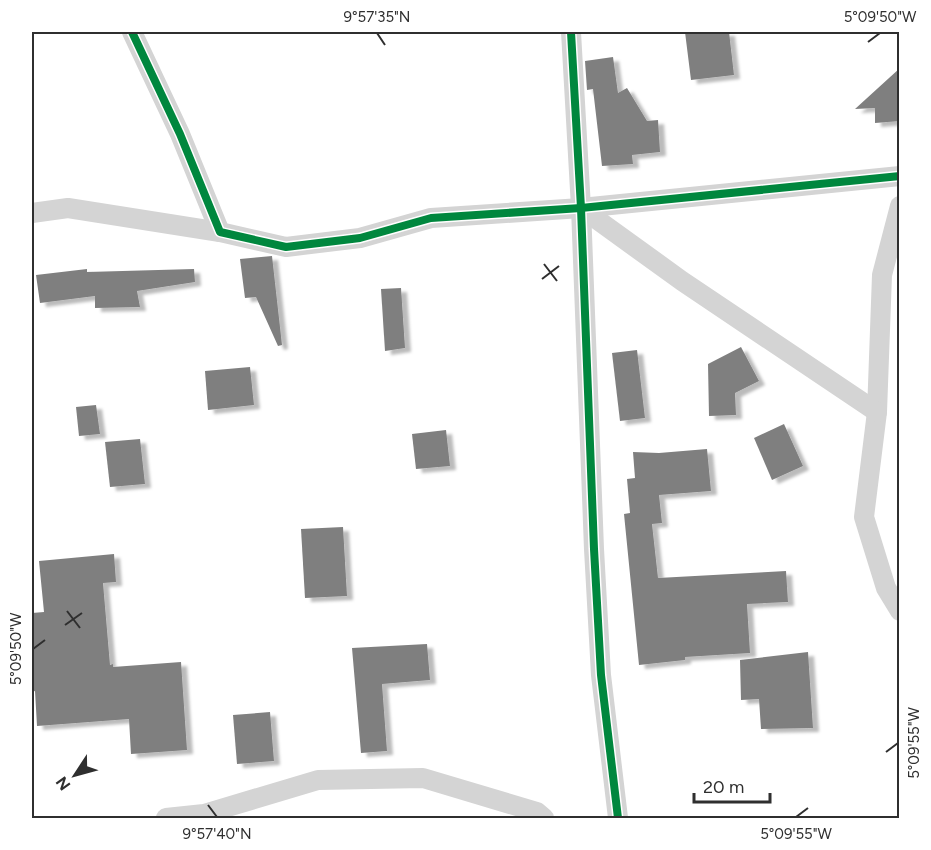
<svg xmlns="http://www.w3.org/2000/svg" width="931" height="850" font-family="Figtree,sans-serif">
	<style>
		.building { fill: #7f7f7f; filter: url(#shadow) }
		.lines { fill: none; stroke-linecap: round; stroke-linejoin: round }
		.minor { stroke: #d4d4d4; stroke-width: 20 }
		.cycleway-casing { stroke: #fff; stroke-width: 11 }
		.cycleway { stroke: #00873e; stroke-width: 8 }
		.ticks { fill: none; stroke: #2f2f2f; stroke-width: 2 }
		.neatline { fill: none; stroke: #2f2f2f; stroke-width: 2 }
		.ticks-label { font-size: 15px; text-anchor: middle; fill: #2f2f2f }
	</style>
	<defs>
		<filter id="shadow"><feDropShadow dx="6" dy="4" stdDeviation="1.5" flood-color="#0004"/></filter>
	</defs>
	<rect width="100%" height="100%" fill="#fff"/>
	<g class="building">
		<path d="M685,32h44l5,43 -43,5z"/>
		<path d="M613,57l5,36 9,-5 20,33 11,-1 2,32 -28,3 1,9 -31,2 -9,-77 -6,1 -2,-29z"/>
		<path d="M900,68v53l-25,2v-15l-20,1z"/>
		<path d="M272,256l10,89 -4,1 -22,-49 -11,1 -5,-39z"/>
		<path d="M87,269v3l107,-3 1,13 -58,9 3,16 -45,1v-12l-55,7 -4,-28z"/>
		<path d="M401,288l4,60 -20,3 -4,-62z"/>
		<path d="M741,347l18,34 -24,12 1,22 -27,1 -1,-52z"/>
		<path d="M637,350l8,68 -25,3 -8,-68z"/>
		<path d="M250,367l4,38 -46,5 -3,-39z"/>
		<path d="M96,405l4,29 -21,2 -3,-29z"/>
		<path d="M784,424l19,42 -31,14 -18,-42z"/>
		<path d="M446,430l4,36 -34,3 -4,-35z"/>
		<path d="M140,439l5,45 -35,3 -5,-45z"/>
		<path d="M707,449l4,42 -52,4 3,28 -10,1 6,54 128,-7 2,31 -41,2 3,49 -65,4v3l-46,5 -15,-151 6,-1 -3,-34 8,-1 -2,-26 26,1z"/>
		<path d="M343,527l4,69 -42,2 -4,-69z"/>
		<path d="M114,554l2,28 -13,1 7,82 3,-1v3l68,-5 6,88 -56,4 -2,-35 -92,7 -2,-35 -3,1v-79l12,-1 -5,-51z"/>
		<path d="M427,644l3,36 -48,4 5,67 -26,2 -9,-105z"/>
		<path d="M808,652l5,76 -52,1 -2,-30 -18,1 -1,-40z"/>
		<path d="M270,712l4,49 -37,3 -4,-49z"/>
	</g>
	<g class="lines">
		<g class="minor">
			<path d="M132,32l48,102 40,98 66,15 74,-9 71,-20 150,-10 319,-32"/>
			<path d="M571,32l10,176 13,341 7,126 17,143"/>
			<path d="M900,206l-18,69 -5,137 -13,105 22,71 14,23"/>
			<path d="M581,208l101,73 195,131"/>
			<path d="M32,213l36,-5 152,24"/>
			<path d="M166,818l38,-4 114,-34 105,-2 114,34 7,6"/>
		</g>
		<g class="cycleway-casing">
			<g id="cycleway">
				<path d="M132,32l48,102 40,98 66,15 74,-9 71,-20 150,-10 319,-32"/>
				<path d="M571,32l10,176 13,341 7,126 17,143"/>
			</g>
		</g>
		<use href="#cycleway" class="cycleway"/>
	</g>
	<path class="ticks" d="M377,33l8,12M868,42l12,-9M544,264l13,17M542,279l17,-13M67,611l13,17M65,625l17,-12M33,649l12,-9M886,752l12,-9M208,805l9,12M796,817l12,-9"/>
	<rect width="931" height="850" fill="none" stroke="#ffffff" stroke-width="66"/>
	<g transform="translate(75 775) rotate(234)" stroke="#ffffff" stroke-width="4.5" paint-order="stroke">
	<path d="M0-4.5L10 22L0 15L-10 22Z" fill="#2f2f2f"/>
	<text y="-9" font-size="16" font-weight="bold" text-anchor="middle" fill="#2f2f2f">N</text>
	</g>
	<path d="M694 793v9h76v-9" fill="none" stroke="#2f2f2f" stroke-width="3"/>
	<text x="703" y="793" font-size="18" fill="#2f2f2f" stroke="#ffffff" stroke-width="4.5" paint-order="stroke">20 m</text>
	<rect x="33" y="33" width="865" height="784" class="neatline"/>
	<g class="ticks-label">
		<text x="377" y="22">9°57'35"N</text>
		<text x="880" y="22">5°09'50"W</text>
		<text transform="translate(16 649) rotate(-90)" y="5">5°09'50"W</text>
		<text transform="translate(914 743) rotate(-90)" y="5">5°09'55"W</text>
		<text x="217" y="839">9°57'40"N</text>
		<text x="796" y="839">5°09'55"W</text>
	</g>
</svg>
